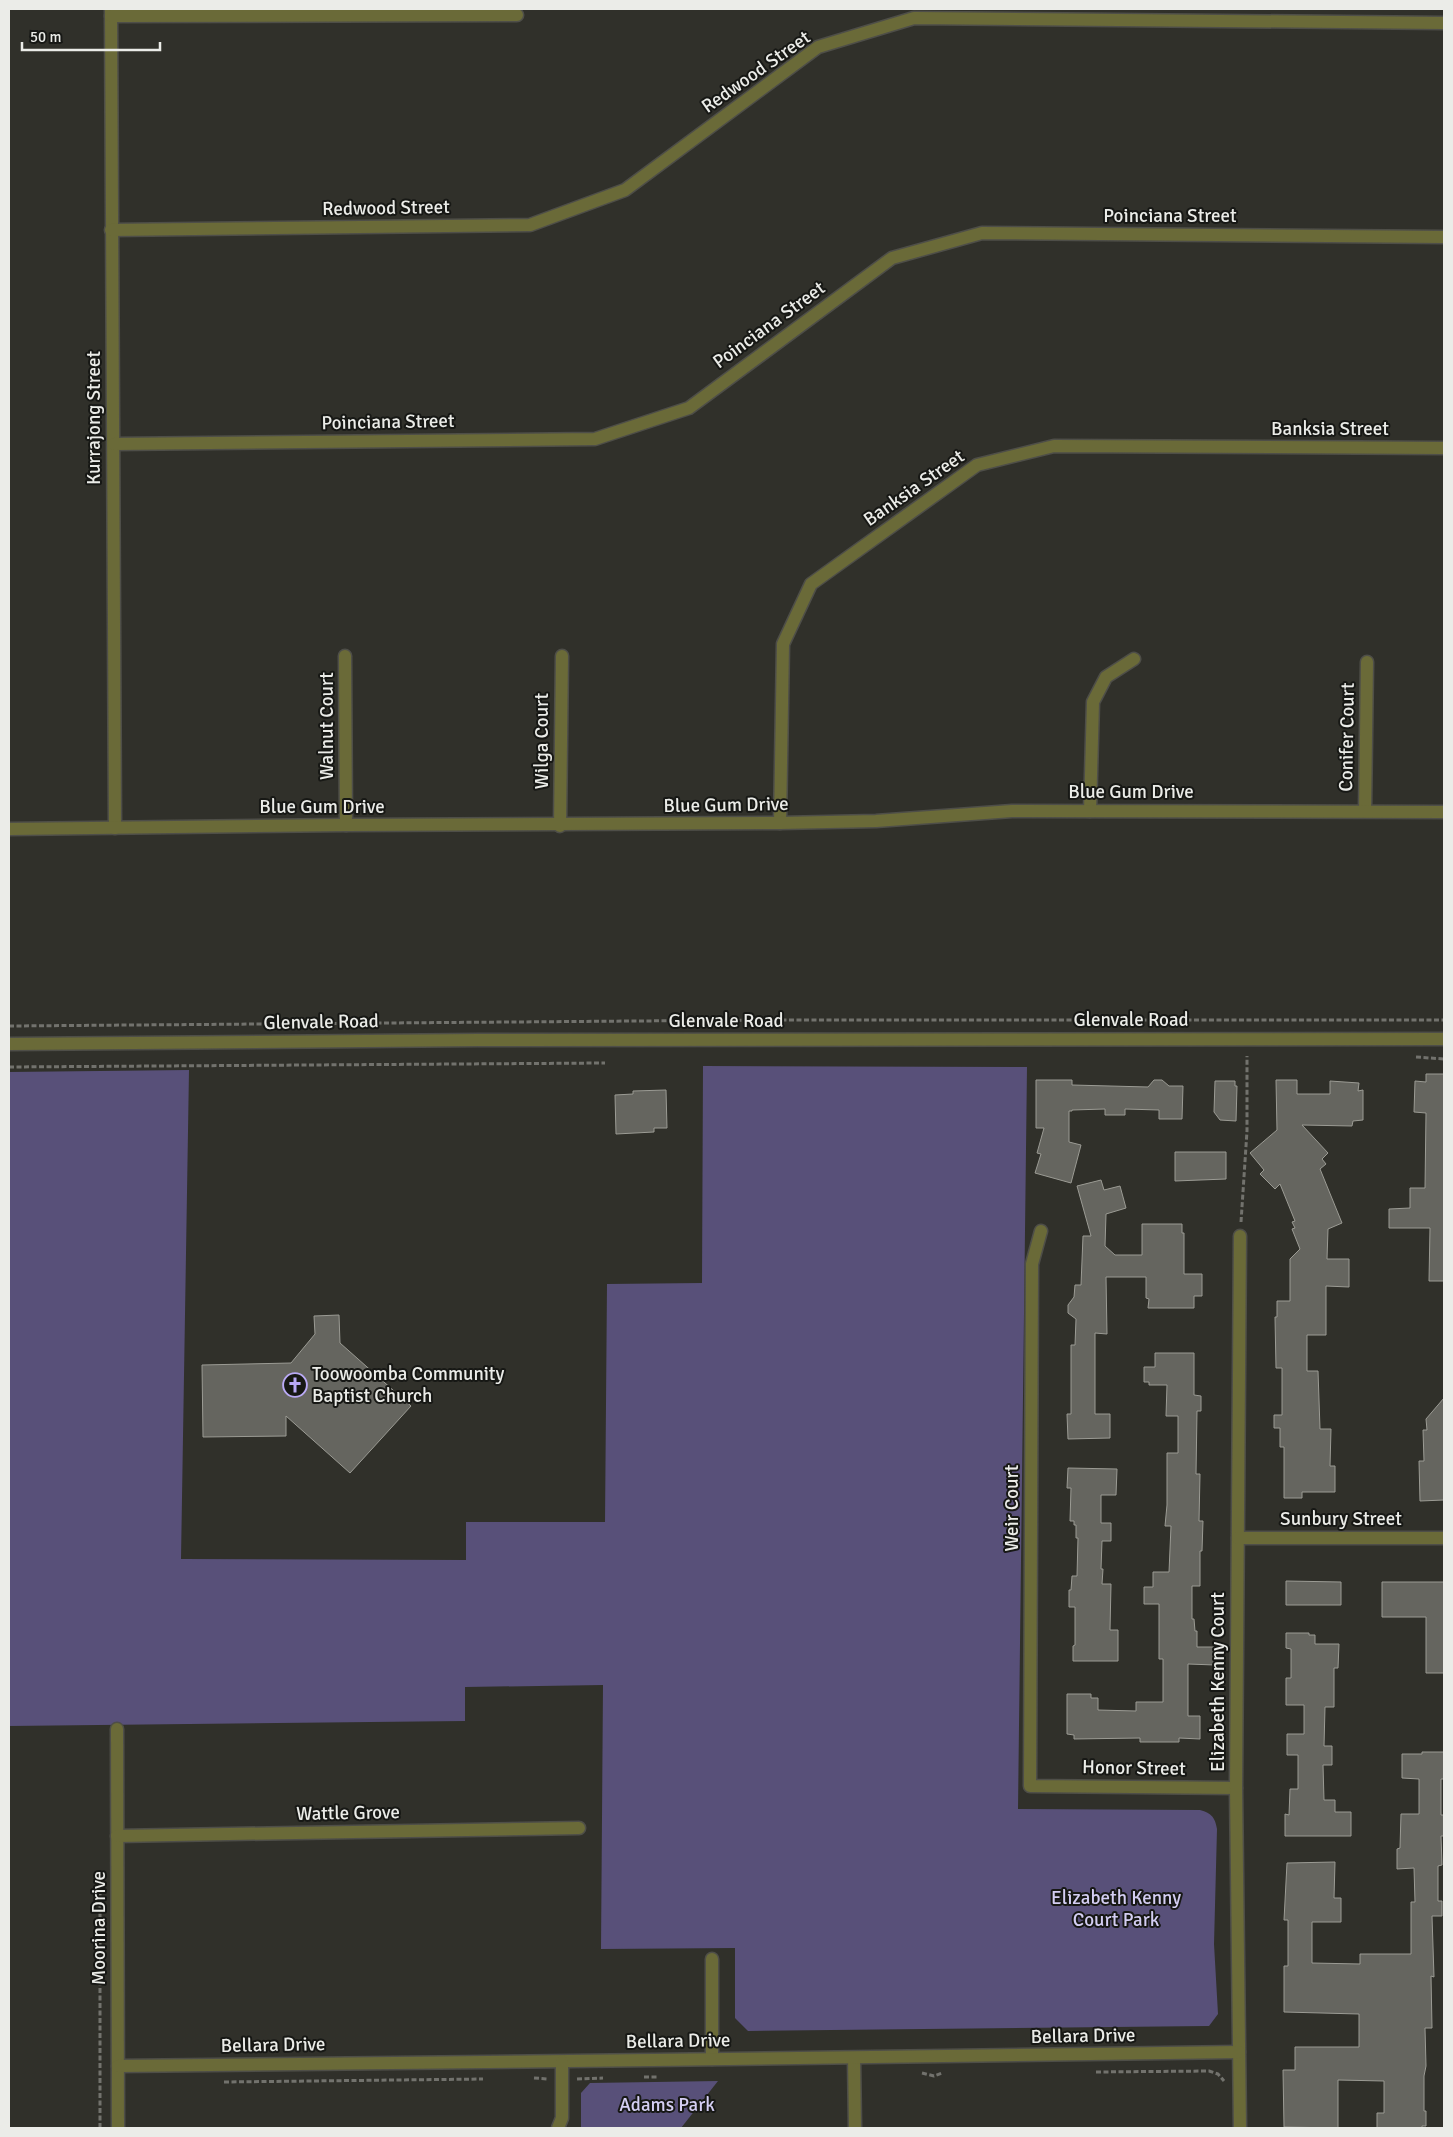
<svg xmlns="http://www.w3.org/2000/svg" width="1453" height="2137" font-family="Signika,sans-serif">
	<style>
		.green { fill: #585079 }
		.building { fill: #65655f; stroke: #9b9b94 }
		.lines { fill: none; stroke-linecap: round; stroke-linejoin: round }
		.minor-casing { stroke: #4e4e48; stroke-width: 15 }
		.tertiary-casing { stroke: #4e4e48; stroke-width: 15 }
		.path { stroke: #72726d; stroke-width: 3; stroke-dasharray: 5 2.5; stroke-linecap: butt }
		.minor { stroke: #6a6a38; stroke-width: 12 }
		.tertiary { stroke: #6a6a38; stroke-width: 12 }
		.labels { text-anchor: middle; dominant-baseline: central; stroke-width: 4; stroke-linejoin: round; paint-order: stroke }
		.street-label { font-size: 19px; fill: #ebece8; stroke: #171815 }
		.poi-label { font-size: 19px; fill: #ebece8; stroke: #171815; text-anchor: start }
		.park-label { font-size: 19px; fill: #d4cef3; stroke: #171815 }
	</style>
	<rect width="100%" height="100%" fill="#30302a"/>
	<g class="green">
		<path d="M703,1066l324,1 -9,742 182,1c12,3 15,8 17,19l-3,115 4,70 -9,12 -461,5 -13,-13v-70l-134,1 2,-264 -138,2v34l-456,5v-654l180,-2 -8,489 285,1v-38h139l2,-238 95,-1z"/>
		<path d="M718,2081l-37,47h-100v-35l9,-10z"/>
	</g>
	<g class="building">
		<path d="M1426,1074h18v207h-15l1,-53h-41v-19l21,-1v-20h15l1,-75 -12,-1 1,-31 11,1z"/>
		<path d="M1036,1080h36v5l76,2 6,-7h8l7,6h14l-1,33h-23v-9l-34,-1v6h-20v-6l-33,1v1h-3v31l12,3 -10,38 -36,-10 6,-19 -4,-1 7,-25h-8z"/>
		<path d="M1276,1080h21v14h33v-13l29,2 -1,8 5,-1v30l-10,1 -1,5 -50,-1 26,28 -6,6 4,5 -6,5 22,54 -14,6 -1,30h22v28l-23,-1v49h-19v36h11l2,58h11l-1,37h5v26h-33v6h-18v-51h-4v-19h-6v-13h8v-47h-6l-1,-51h2v-16h13v-42l10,-10 -8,-20 3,-1 -3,-6 3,-1 -15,-37 -5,5 -15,-15 4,-4 -14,-17 27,-23z"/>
		<path d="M1215,1081h20v5h2l-1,35 -16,-1 -6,-8z"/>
		<path d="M666,1090l1,38h-13v4l-38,2 -1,-39 18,-1v-3z"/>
		<path d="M1175,1152h51v27l-51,2z"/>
		<path d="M1101,1180l3,10 16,-4 6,22 -20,6 -1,32 10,9h27v-31h40v9h2v41h18v22h-8v12h-46l1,-9 -3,-1v-21h-40l1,57 -12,-1v81h15v24l-42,1 -1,-25h4v-69h4l1,-26 -8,-6v-8l6,-8 1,-12h6l2,-49h8l-14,-50z"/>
		<path d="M339,1315l1,28 71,63 -61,67 -64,-57v20l-83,1 -1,-72 89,-2 24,-29 -1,-18z"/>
		<path d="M1155,1353h39v42l7,1v15h-4l-1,63h4l-1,47h4l-1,30h-2v35h-8v33h2l1,12h2v16h18v18l-27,-1v52h12v23l-21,-1v4h-39v-4l-66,1v-4l-7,-1v-40h24v4h7v12l38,1v-9h27v-43h-4v-55h-15v-17h9v-15h16l2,-46h-6l2,-21v-52h11v-37h-12l1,-31h-18v-3h-5v-15h11z"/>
		<path d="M1444,1398v102l-24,1 -1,-40h5l-1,-31h4l-1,-11z"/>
		<path d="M1068,1468l49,1 -1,26h-15v28h10v18h-9l-1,28h2l-1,15h9l-1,46h8v31h-45v-15l2,-1v-38h-6v-17h2l1,-14h5l1,-38h-2v-13h-2v-4h-4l1,-33h-4z"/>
		<path d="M1286,1581l55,1v23h-55z"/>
		<path d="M1382,1582h62v91h-18v-56h-44z"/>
		<path d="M1286,1633h23v2h6v9h24l-1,24h-4v39h-9l-1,39h8v19h-9l1,35h11v12h16v24h-66v-22l4,1 1,-26h8v-34h-11v-21h17v-29h-18v-27h5v-29l-5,-1z"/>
		<path d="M1422,1752h22v27h-3v36h3v21h-3l1,29 -4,1v35h4v15h-10l2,61 -3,-1 1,52h-7l1,38 -2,10v35h2v15h-4v2h-45v-15h7v-32l-46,-1v48l-54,-1 -1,-57h12v-23h64v-33l-75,-2v-46h4v-46h-4l3,-57 48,-1 -1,36h7v24h-29v41l48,1v-10h51v-52h4l-1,-34 -17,1v-20l3,-1 1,-34h18v-35l-17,-1v-24h20z"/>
	</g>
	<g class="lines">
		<g class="minor-casing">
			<g id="minor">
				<path d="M111,9l4,819"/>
				<path d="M111,16l406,-1"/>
				<path d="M111,230l419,-5 95,-35 193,-143 96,-29 530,5"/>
				<path d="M114,444l481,-5 94,-31 203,-150 90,-25 462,4"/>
				<path d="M345,656l1,169"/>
				<path d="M1090,811l3,-109 13,-25 28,-18"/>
				<path d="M1365,811l2,-149"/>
				<path d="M780,823l3,-179 28,-60 166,-119 77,-19 390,2"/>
				<path d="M560,826l2,-170"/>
				<path d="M9,829l337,-4 434,-2 96,-2 136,-10 432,1"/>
				<path d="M1041,1231l-9,33 -2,522 206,2"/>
				<path d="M1240,1236l-4,552 4,340"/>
				<path d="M1238,1538h206"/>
				<path d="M117,1729l1,399"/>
				<path d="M117,1836l462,-8"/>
				<path d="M712,1959v100"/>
				<path d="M854,2058l1,70"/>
				<path d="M118,2066c374,-5 747,-7 1121,-14"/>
				<path d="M558,2128l4,-10v-56"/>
			</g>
		</g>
		<g class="tertiary-casing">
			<path id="tertiary" d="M9,1044l469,-4 966,-1"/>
		</g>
		<g class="path">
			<path d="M9,1026l753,-6h682"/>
			<path d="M1416,1057l28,2"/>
			<path d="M9,1067l596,-4"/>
			<path d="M1241,1222l6,-91v-75"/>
			<path d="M1096,2072l113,-1 9,3 6,7"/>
			<path d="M922,2073l12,3 8,-3"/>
			<path d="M644,2077h13"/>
			<path d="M534,2078l14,1"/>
			<path d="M577,2079l26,-1"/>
			<path d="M224,2082l259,-3"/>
			<path d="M100,2128v-257"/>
		</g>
		<use href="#minor" class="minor"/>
		<use href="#tertiary" class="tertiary"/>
	</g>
	<defs>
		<g id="church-ring" transform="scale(1.25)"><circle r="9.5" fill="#171815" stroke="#baaaf6" stroke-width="1.5"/><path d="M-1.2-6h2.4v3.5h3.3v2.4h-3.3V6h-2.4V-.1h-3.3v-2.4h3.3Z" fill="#baaaf6"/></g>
	</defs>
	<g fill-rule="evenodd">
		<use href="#church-ring" x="295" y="1385"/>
	</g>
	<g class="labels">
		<g class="street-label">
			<text transform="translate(756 72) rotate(-35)">Redwood Street</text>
			<text transform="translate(386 208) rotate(-1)">Redwood Street</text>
			<text x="1170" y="216">Poinciana Street</text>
			<text transform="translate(769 325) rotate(-36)">Poinciana Street</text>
			<text transform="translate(94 418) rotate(-90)">Kurrajong Street</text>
			<text transform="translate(388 422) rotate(-1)">Poinciana Street</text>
			<text x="1330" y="429">Banksia Street</text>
			<text transform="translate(914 488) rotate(-35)">Banksia Street</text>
			<text transform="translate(327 726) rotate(-90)">Walnut Court</text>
			<text transform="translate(1347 737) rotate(-89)">Conifer Court</text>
			<text transform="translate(542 741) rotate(-90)">Wilga Court</text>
			<text x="1131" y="792">Blue Gum Drive</text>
			<text transform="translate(726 805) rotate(-1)">Blue Gum Drive</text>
			<text x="322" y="807">Blue Gum Drive</text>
			<text x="1131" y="1020">Glenvale Road</text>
			<text x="726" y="1021">Glenvale Road</text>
			<text transform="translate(321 1022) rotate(-1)">Glenvale Road</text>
			<text transform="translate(1012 1508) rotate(-90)">Weir Court</text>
			<text x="1341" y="1519">Sunbury Street</text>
			<text transform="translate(1218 1682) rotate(-90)">Elizabeth Kenny Court</text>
			<text transform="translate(1134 1768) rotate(1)">Honor Street</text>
			<text transform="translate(348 1813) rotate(-1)">Wattle Grove</text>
			<text transform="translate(99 1928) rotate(-90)">Moorina Drive</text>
			<text transform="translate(1083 2036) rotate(-1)">Bellara Drive</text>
			<text transform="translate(678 2041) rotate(-1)">Bellara Drive</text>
			<text transform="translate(273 2045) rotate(-1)">Bellara Drive</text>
		</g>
		<g class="poi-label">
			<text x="312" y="1374">Toowoomba Community<tspan x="312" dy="22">Baptist Church</tspan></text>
		</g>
		<g class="park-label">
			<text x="1116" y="1898">Elizabeth Kenny<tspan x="1116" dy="22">Court Park</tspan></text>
			<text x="667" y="2105">Adams Park</text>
		</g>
	</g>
	<rect width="1453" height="2137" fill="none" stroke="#ebece8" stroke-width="20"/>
	<path d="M22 42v8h138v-8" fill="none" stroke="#ebece8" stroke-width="2.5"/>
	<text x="30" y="42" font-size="15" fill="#ebece8" stroke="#171815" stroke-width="4" paint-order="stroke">50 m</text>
</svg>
